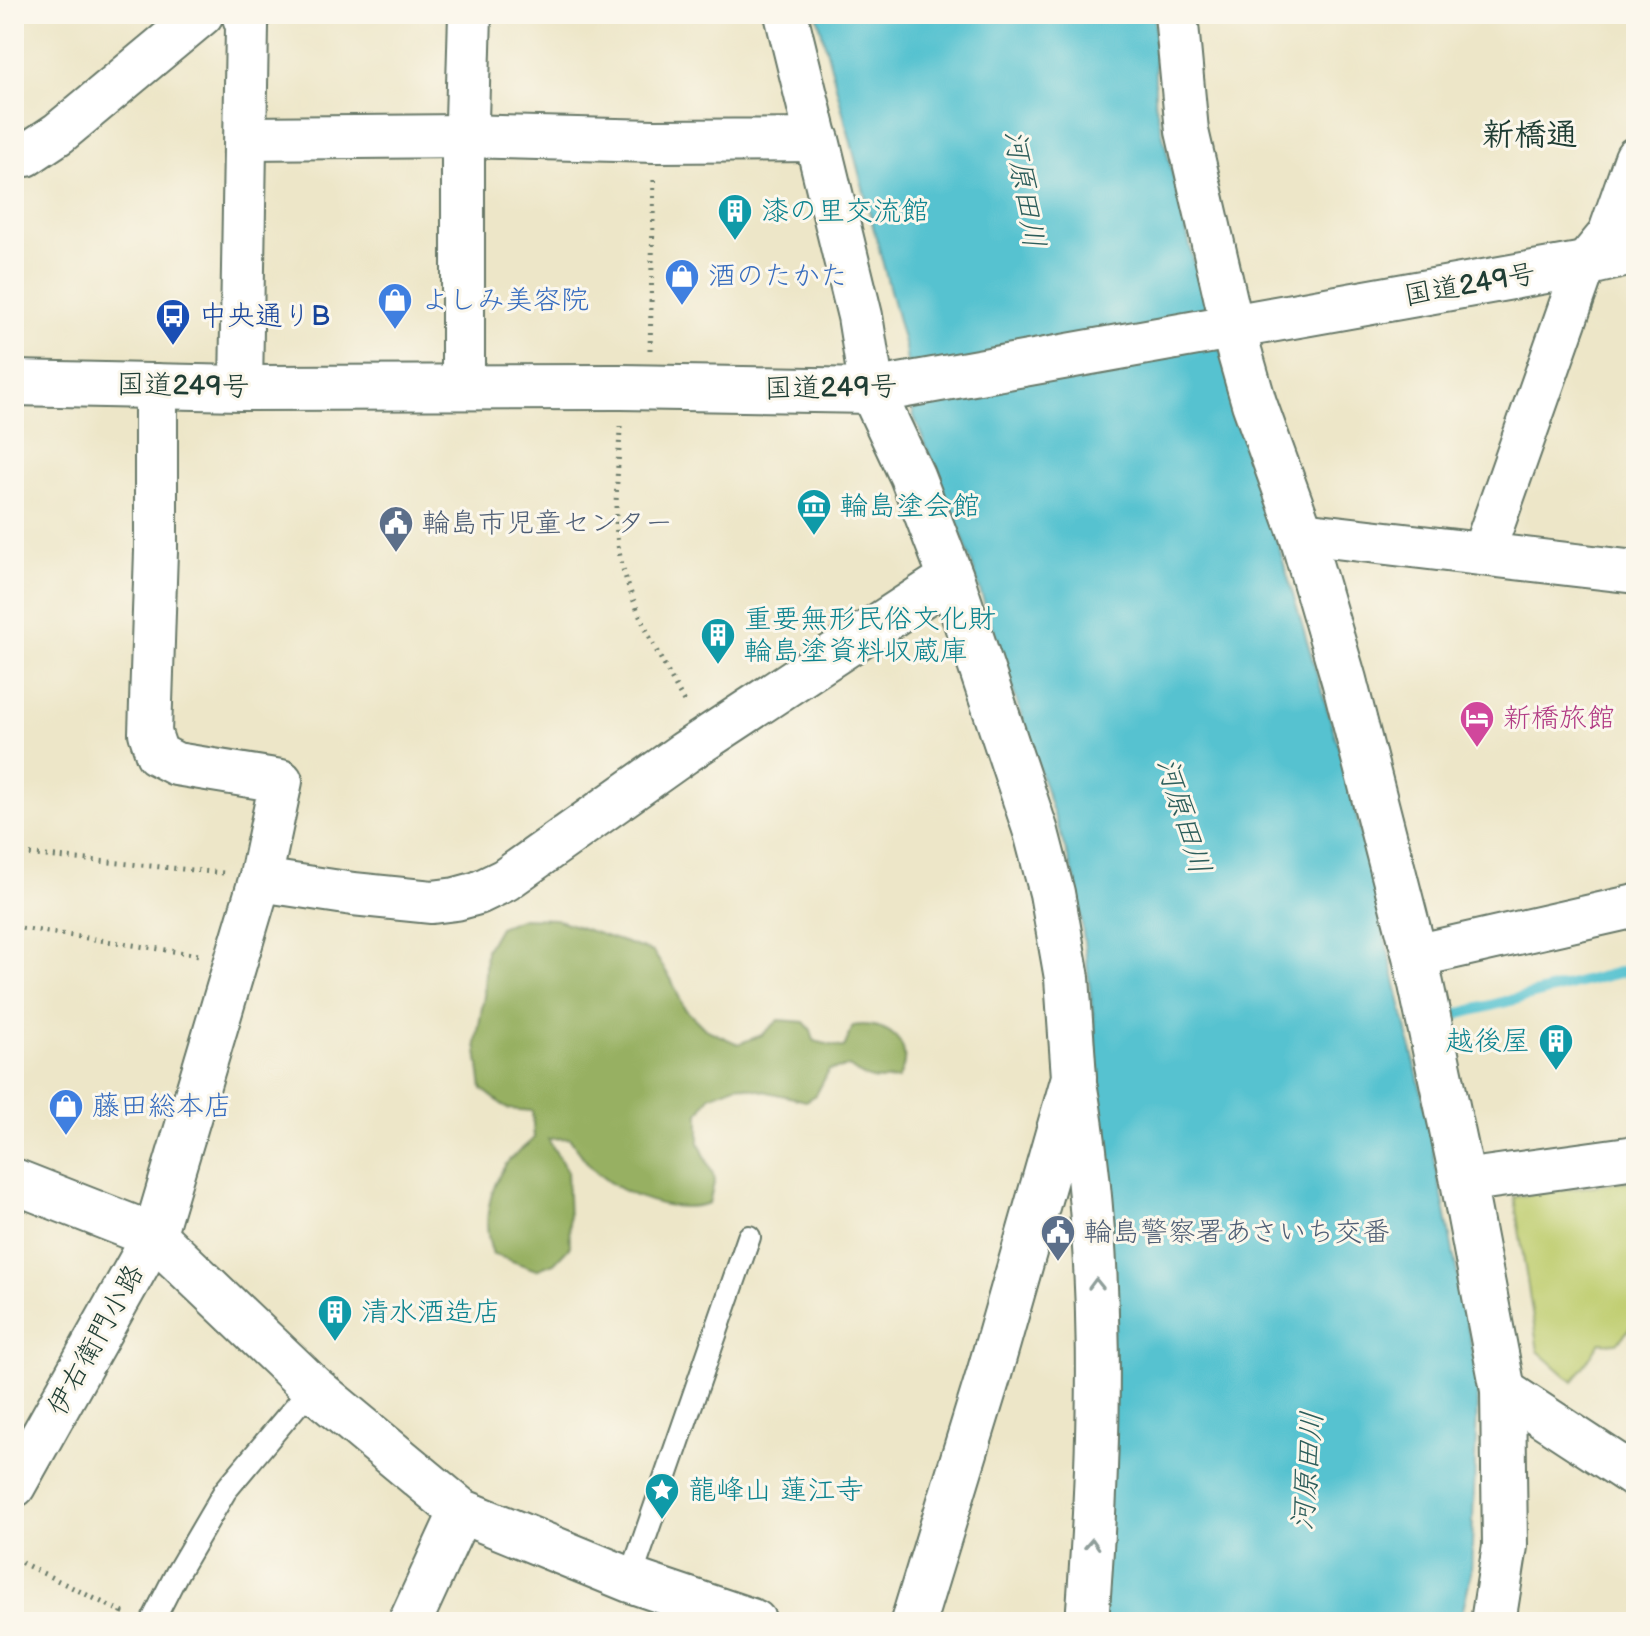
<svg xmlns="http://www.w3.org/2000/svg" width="1650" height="1636" font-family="'Balsamiq Sans','Klee One',sans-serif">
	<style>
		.green { fill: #bfcd70; stroke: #6f8552; stroke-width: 2 }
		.forest { fill: #97b062; stroke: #5b764b; stroke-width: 2 }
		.water { fill: #56c2d0; stroke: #3a8082; stroke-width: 2 }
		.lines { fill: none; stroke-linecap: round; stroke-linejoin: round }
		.stream { stroke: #56c2d0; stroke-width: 11 }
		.lane-casing { stroke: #677868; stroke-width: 26 }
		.street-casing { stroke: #677868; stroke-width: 46 }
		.secondary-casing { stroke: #677868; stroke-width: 48 }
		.highway-casing { stroke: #677868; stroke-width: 48 }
		.path { stroke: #677868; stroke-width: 5; stroke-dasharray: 2 6; stroke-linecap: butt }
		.lane { stroke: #fff; stroke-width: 22 }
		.street { stroke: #fff; stroke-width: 42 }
		.secondary { stroke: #fff; stroke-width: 44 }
		.highway { stroke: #fff; stroke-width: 44 }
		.oneway { stroke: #8f9e9a }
		.labels { text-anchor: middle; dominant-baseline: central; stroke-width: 6; stroke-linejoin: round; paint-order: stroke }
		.culture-label { font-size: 28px; fill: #0d838f; stroke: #fbf7ec; text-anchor: start }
		.shop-label { font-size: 28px; fill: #366cbe; stroke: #fbf7ec; text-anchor: start }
		.street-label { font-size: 28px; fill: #1f3d34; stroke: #fbf7ec }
		.transit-label { font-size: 28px; fill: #164399; stroke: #fbf7ec; text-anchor: start }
		.service-label { font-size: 28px; fill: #4e5e75; stroke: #fbf7ec; text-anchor: start }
		.hotel-label { font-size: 28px; fill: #b23c85; stroke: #fbf7ec; text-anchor: start }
		.water-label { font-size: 30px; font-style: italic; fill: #2d5e5b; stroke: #fbf7ec }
		.quarter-label { font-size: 32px; font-weight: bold; fill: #1f3d34; stroke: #fbf7ec }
	</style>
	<rect width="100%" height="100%" fill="#fbf7ec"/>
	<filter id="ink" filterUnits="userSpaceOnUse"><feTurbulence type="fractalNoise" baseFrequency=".0125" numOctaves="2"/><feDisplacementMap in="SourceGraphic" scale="16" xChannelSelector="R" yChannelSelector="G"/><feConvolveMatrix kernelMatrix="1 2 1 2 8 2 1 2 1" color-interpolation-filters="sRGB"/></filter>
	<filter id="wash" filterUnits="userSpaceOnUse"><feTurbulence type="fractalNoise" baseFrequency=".006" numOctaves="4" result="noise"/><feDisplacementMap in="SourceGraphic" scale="32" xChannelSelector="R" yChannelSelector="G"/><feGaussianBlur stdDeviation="1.8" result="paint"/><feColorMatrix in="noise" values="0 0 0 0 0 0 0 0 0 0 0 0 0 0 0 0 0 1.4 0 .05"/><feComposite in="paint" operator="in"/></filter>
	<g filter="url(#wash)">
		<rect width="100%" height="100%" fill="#ede6c8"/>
		<path class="green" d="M1636,1180v142l-19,21 -17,-1 -27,40 -35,-31 -24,-154z"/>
		<path class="forest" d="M522,918l33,1 98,33 18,27 13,29 21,21 33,15 24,-9 17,-15 25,2 7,8 3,11 30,7 9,-22c34,-6 65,18 45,53 -21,2 -31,2 -49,-12l-20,3 -13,25 -10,6 -68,-16 -28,11 -11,17v30l16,36 -6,24c-35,12 -85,-7 -112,-30 -11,-9 -19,-24 -28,-35l-21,1 19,32 3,75 -16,17 -18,7 -43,-16c-12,-29 -4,-64 13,-90 7,-10 20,-17 28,-26l-2,-27 -24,-2 -26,-20 -6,-46 8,-47 2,-46 13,-23z"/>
		<path class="water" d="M817,14h338v89l39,159 152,510 77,327 55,280 -7,195 -11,48h-358l5,-393 -13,-207 -17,-137 -114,-347 -50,-124 -8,-67z"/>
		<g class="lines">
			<path class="stream" d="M1458,1014l178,-46"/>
		</g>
	</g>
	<g filter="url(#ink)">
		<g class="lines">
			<g class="lane-casing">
				<g id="lane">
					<path d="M630,1580l119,-343"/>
					<path d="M152,1622l25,-49 48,-82 87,-104"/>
				</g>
			</g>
			<g class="street-casing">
				<g id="street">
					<path d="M1176,14l11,117 45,195"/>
					<path d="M247,138l218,-2 190,5 162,-1 -31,-126"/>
					<path d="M14,155h12l33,-22 143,-119"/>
					<path d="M463,386v-236l4,-30 3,-106"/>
					<path d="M241,388l6,-362 -4,-12"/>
					<path d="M1301,533l335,39"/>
					<path d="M1483,553l102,-289 24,-29 27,-77"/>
					<path d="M260,880l93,14 79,8 24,-3 22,-6 27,-13 179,-127 267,-176"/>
					<path d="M1415,956l221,-50"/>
					<path d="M1074,1077c32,180 27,364 13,545"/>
					<path d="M1463,1181l173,-24"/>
					<path d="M1503,1390l133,87"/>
					<path d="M14,1486l140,-250 106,-356 21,-99 -105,-17 -19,-10 -7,-21 6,-182v-166"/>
					<path d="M410,1622l51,-111"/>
				</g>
			</g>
			<g class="secondary-casing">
				<g id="secondary">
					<path d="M817,140l43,176 12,75 40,85 39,101 85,255 16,61 15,85 7,99 -85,297 -76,248"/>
					<path d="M1232,326l22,77 47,130 43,147 71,276 48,225 40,209 2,156 -12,76"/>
					<path d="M14,1181l140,55 158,151 149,124 169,69 124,42"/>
				</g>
			</g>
			<g class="highway-casing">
				<path id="highway" d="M14,383l227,5 380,-1 251,4 713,-127 51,-12"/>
			</g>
			<g class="path">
				<path d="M650,350l4,-174"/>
				<path d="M620,426c-1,44 -9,92 1,135 13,52 40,98 65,145"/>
				<path d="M14,853l210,20"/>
				<path d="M14,927l185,28"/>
				<path d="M14,1559l108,53 -5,10"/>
			</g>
			<use href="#lane" class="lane"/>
			<use href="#street" class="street"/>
			<use href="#secondary" class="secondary"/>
			<use href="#highway" class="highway"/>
		</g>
		<defs><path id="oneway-chevron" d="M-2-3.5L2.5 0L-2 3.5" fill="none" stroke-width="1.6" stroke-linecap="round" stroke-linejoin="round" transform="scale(2)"/></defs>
		<g class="oneway">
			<use href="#oneway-chevron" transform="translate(1096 1284) rotate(-91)"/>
			<use href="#oneway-chevron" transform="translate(1092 1544) rotate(-87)"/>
		</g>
	</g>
	<defs>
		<g id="building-pin" transform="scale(1.8)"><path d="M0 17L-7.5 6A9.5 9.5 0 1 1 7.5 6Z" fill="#0f9aa8" stroke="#fbf7ec"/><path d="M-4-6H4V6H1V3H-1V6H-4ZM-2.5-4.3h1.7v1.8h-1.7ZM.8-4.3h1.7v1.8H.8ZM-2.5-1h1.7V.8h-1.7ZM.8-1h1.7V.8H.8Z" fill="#fff"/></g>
		<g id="shop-pin" transform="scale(1.8)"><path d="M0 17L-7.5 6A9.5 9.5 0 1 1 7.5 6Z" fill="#3f7fe0" stroke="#fbf7ec"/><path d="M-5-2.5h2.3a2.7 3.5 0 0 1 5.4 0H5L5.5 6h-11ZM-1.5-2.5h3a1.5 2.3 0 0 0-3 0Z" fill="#fff"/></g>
		<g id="bus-pin" transform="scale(1.8)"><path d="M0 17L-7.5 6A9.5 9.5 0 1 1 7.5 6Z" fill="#1a4fb4" stroke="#fbf7ec"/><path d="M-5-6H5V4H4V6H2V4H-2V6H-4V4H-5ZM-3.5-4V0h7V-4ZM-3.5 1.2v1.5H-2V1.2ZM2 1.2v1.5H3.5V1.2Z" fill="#fff"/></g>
		<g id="museum-pin" transform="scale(1.8)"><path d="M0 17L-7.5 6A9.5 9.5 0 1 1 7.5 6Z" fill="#0f9aa8" stroke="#fbf7ec"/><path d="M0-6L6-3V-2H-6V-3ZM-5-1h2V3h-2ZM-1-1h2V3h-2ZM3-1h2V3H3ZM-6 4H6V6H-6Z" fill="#fff"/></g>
		<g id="civic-pin" transform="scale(1.8)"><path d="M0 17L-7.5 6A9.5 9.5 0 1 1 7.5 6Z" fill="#5c6f8a" stroke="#fbf7ec"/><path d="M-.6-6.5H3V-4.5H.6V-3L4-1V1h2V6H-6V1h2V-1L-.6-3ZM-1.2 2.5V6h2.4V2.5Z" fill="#fff"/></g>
		<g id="hotel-pin" transform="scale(1.8)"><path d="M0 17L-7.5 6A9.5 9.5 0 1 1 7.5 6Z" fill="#d1479c" stroke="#fbf7ec"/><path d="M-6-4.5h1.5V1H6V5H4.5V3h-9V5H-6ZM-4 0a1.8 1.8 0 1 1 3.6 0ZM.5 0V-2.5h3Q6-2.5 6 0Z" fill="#fff"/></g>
		<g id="sight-pin" transform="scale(1.8)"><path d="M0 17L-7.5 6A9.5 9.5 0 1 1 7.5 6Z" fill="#0f9aa8" stroke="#fbf7ec"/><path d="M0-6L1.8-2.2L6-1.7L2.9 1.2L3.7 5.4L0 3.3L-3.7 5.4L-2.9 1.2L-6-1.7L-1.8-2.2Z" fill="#fff"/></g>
	</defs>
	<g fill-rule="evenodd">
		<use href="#building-pin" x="735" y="211"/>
		<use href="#shop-pin" x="682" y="276"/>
		<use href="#shop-pin" x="395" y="300"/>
		<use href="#bus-pin" x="173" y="316"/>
		<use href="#museum-pin" x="814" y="506"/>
		<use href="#civic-pin" x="396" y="523"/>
		<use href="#building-pin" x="718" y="635"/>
		<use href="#hotel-pin" x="1477" y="718"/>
		<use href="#building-pin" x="1556" y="1041"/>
		<use href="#shop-pin" x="66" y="1106"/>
		<use href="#civic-pin" x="1058" y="1232"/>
		<use href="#building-pin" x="335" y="1312"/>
		<use href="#sight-pin" x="662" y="1490"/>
	</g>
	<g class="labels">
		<g class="culture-label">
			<text x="761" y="211">漆の里交流館</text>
			<text x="840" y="506">輪島塗会館</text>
			<text x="744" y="619">重要無形民俗文化財<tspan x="744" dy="32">輪島塗資料収蔵庫</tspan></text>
			<text x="1530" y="1041" text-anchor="end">越後屋</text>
			<text x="361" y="1312">清水酒造店</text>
			<text x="688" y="1490">龍峰山 蓮江寺</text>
		</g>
		<g class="shop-label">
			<text x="708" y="276">酒のたかた</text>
			<text x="421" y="300">よしみ美容院</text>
			<text x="92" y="1106">藤田総本店</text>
		</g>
		<g class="street-label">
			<text transform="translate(1470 285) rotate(-10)">国道249号</text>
			<text transform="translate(183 386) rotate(1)">国道249号</text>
			<text transform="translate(831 388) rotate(-1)">国道249号</text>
			<text transform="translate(96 1340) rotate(-61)">伊右衛門小路</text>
		</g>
		<g class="transit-label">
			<text x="199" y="316">中央通りB</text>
		</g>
		<g class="service-label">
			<text x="422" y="523">輪島市児童センター</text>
			<text x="1084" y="1232">輪島警察署あさいち交番</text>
		</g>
		<g class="hotel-label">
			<text x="1503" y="718">新橋旅館</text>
		</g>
		<g class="water-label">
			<text transform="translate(1024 189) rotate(80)">河原田川</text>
			<text transform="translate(1183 816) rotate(73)">河原田川</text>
			<text transform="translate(1308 1471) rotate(-85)">河原田川</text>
		</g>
		<g class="quarter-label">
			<text x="1530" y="135">新橋通</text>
		</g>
	</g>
	<rect width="1650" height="1636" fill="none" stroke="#fbf7ec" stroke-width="48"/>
</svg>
